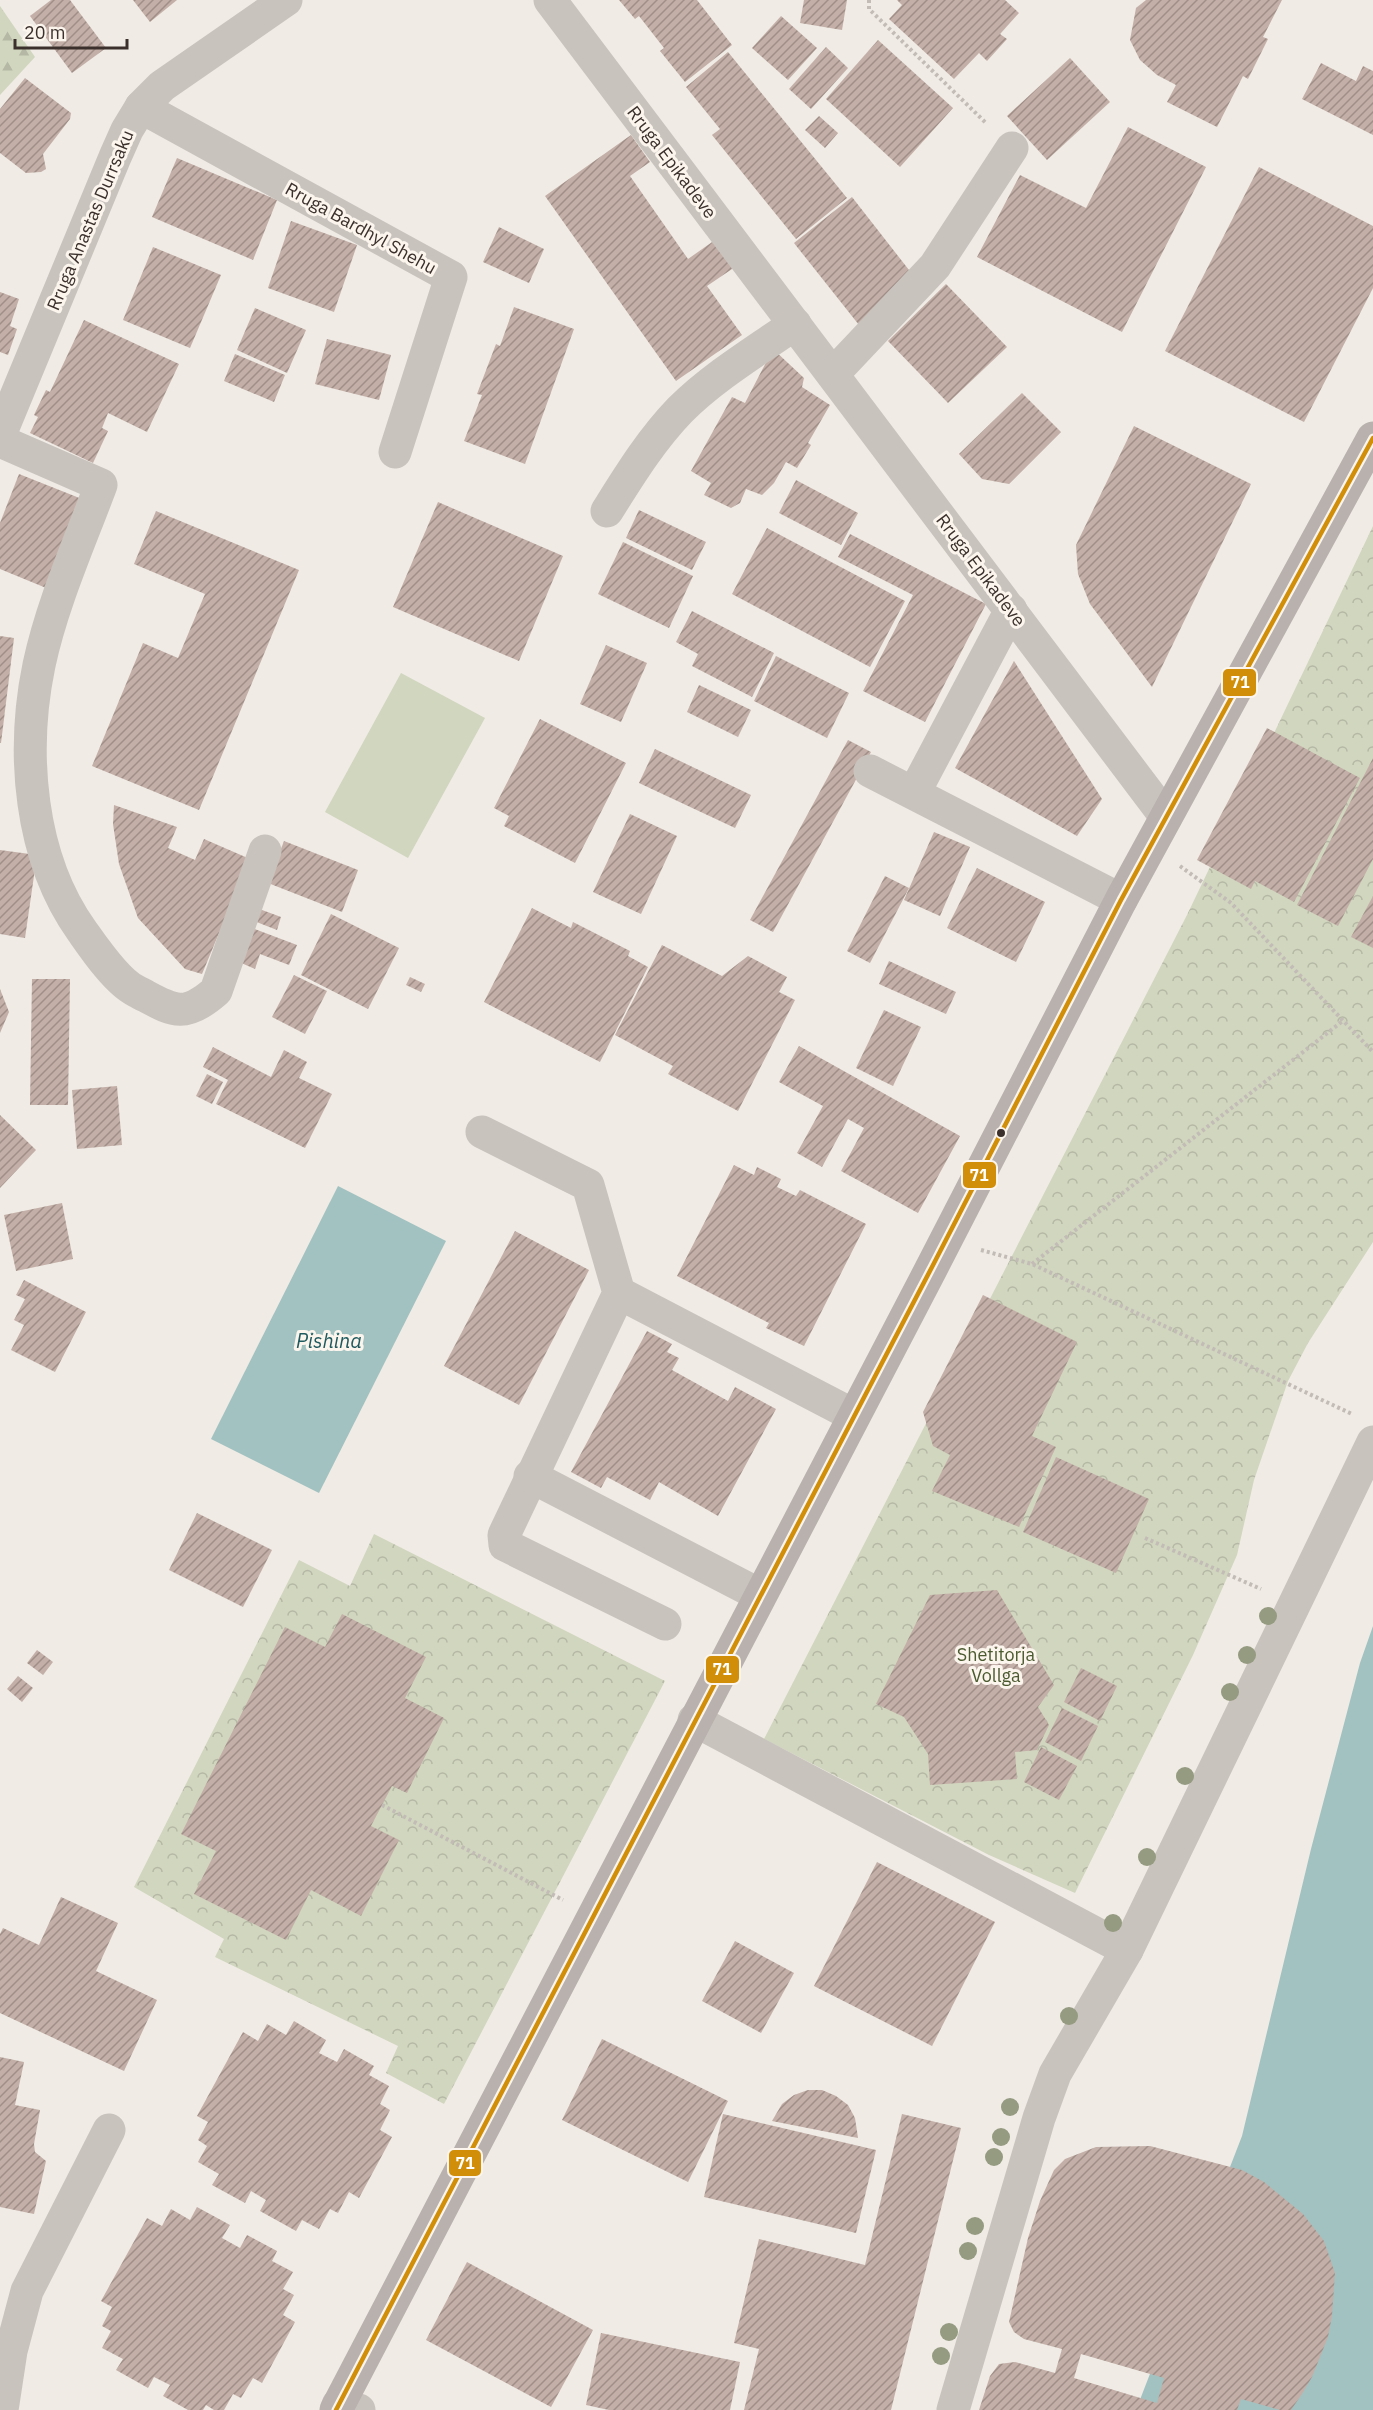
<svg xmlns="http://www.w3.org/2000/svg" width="1373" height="2410" font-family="'IBM Plex Sans',sans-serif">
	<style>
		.grass { fill: #d1d6bf }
		.forest { fill: url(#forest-firs) }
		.park { fill: url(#park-crowns) }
		.water { fill: #a1c2c1 }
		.building { fill: url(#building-hatch); fill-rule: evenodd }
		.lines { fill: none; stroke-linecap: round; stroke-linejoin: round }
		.path { stroke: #c2bbb6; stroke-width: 4; stroke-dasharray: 3 3; stroke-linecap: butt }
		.minor { stroke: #c9c3be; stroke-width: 33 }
		.major { stroke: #b8b1ad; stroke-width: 33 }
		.bus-1-casing { stroke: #fbf5ee; stroke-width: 9 }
		.bus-1 { stroke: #d18e09; stroke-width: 4.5 }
		.tree { fill: #959b80 }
		.bus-dot { fill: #3b302b; stroke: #fbf5ee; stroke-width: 2 }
		.labels { text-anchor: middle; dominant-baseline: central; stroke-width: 6; stroke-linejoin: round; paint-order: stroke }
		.street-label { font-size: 18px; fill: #3b302b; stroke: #fbf5ee }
		.park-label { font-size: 18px; fill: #4a5a2e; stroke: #fbf5ee }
		.water-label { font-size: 20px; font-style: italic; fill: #1f5a5e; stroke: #fbf5ee }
		.line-badge { stroke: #fbf5ee; stroke-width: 2 }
		.badge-label { font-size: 16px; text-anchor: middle; font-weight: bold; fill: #fff }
	</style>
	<defs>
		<pattern id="forest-firs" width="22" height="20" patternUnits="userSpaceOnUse" patternTransform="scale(1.5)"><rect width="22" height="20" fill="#d1d6bf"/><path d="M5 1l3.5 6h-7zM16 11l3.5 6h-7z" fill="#b4b8a4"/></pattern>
		<pattern id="park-crowns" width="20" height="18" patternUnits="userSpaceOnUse" patternTransform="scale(1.5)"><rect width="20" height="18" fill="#d1d6bf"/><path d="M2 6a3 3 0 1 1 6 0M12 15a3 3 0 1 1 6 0" fill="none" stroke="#b4b8a4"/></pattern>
		<pattern id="building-hatch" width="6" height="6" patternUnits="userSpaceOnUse" patternTransform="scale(1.5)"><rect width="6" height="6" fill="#c3afa7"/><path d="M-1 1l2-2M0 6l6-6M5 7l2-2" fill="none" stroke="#a08f88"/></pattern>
	</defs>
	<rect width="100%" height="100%" fill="#f0ebe5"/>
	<path class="grass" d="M401,673l84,45 -77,140 -83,-46z"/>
	<path class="forest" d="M0,6l35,51 -35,38z"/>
	<g class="park">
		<path d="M1373,526v716l-65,101 -20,38 -34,99 -17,75 -44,100 -118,238 -86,-38 -225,-116 423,-824z"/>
		<path d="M374,1534l291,147 -221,423 -58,-31 12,-27 -183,-89 9,-18 -90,-52 165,-327 51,26z"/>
	</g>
	<g class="water">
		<path d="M338,1186l108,55 -127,252 -108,-54z"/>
		<path d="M1373,1626v784h-237l106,-274 69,-287 49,-186z"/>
	</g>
	<g class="building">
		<path d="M51,0h19l36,48 -34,25 -42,-57z"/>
		<path d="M133,0h44l-27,22z"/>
		<path d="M619,0h78l35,45 -47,37 -25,-31 4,-3 -25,-32 -4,3z"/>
		<path d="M804,0h43l-5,30 -42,-7z"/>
		<path d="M897,0h108l14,13 -19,21 7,5 -20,22 -8,-8 -25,26 -65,-60 13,-14z"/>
		<path d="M1146,0h136l-19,37 5,2 -20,40 -5,-3 -26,51 -50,-25 9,-17 -19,-10 -17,-15 -10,-20 6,-32z"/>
		<path d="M781,16l36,32 -29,32 -36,-32z"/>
		<path d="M878,40l75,68 -53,59 -74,-68z"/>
		<path d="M826,47l22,21 -37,41 -22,-20z"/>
		<path d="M728,52l119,146 -51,41 -84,-104 8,-6 -34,-42z"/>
		<path d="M1070,58l40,44 -63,58 -40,-44z"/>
		<path d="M1321,63l35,18 7,-15 10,5v64l-71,-36z"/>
		<path d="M25,78l46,35 -1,6 -27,35 3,15 -5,3 -15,1 -26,-20v-44z"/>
		<path d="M819,116l19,17 -13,15 -20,-18z"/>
		<path d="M1128,127l78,40 -84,165 -145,-75 43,-82 66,33z"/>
		<path d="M631,135l19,27 -20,14 58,83 27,-19 20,27 -28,19 35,49 -66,46 -131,-185z"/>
		<path d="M177,158l100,42 -24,60 -101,-43z"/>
		<path d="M1259,167l114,59v62l-69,134 -139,-71z"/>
		<path d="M852,197l64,82 -57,46 -65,-82z"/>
		<path d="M291,221l66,24 -23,67 -66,-24z"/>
		<path d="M499,227l45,22 -15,34 -46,-21z"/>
		<path d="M153,247l68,28 -31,73 -67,-28z"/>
		<path d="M946,284l61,63 -59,56 -60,-62z"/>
		<path d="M0,292l19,7 -9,27 7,3 -9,26 -8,-3z"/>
		<path d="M514,307l60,22 -49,135 -61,-23 18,-46 -5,-1 19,-50 4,2z"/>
		<path d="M255,308l51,22 -19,43 -50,-23z"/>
		<path d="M84,320l95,44 -32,68 -39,-19 -6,15 6,3 -15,32 -63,-30 8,-16 -4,-2 12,-25 4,2z"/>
		<path d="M327,339l64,16 -12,45 -64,-16z"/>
		<path d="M773,349l31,29 -2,9 28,18 -22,38 3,2 -14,23 -11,-6 -12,21 -12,12 -16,-6 -6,14 -9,5 -27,-13 7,-12 -20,-12 41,-74 13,6z"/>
		<path d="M235,354l50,21 -11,27 -50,-21z"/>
		<path d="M1022,393l39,39 -52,52 -27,-5 -23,-25z"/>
		<path d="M1134,426l117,58 -99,203 -62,-83 -12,-30 -2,-29z"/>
		<path d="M19,474l68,27 -36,89 -51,-21v-46z"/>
		<path d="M796,480l62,33 -17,32 -62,-32z"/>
		<path d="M438,502l125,54 -44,105 -126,-54z"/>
		<path d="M639,510l67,32 -14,28 -66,-32z"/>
		<path d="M156,511l143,59 -100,240 -107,-44 51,-123 35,15 27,-64 -71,-30z"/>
		<path d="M767,528l138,73 -35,66 -138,-73z"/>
		<path d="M850,534l136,70 -61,118 -62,-31 50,-96 -75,-38z"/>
		<path d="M623,542l70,34 -24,52 -71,-34z"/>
		<path d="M692,611l82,42 -22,44 -60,-31 6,-12 -22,-12z"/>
		<path d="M0,636l14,2 -13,105h-1z"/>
		<path d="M606,645l41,18 -26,59 -41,-18z"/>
		<path d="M776,656l73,37 -22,45 -73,-37z"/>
		<path d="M1014,661l88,138 -25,37 -122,-68z"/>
		<path d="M699,685l52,25 -13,27 -51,-25z"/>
		<path d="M540,719l86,44 -51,100 -71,-37 5,-10 -15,-8z"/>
		<path d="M1267,728l93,50 -66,124 -39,-21 -4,8 -54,-29z"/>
		<path d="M848,740l23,12 -98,180 -23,-12z"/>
		<path d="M655,749l96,46 -16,33 -96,-45z"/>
		<path d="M1373,758v101l-35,67 -41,-21z"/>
		<path d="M114,805l63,22 -9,21 27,12 9,-21 46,20 -48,115 -17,-5 -47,-51 -19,-54 -6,-40z"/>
		<path d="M630,814l47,22 -36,78 -48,-22z"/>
		<path d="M934,832l36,15 -30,69 -36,-16z"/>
		<path d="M284,841l74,29 -16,42 -74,-29z"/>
		<path d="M0,850l37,5 -12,83 -25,-4z"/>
		<path d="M977,868l68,34 -29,60 -69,-34z"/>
		<path d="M885,876l24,12 -39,75 -23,-12z"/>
		<path d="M1373,896v52l-22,-11z"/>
		<path d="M251,906l30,11 -4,13 -31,-12z"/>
		<path d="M532,908l39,20 2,-6 57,29 -2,5 20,11 -48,95 -116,-60z"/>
		<path d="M331,914l68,34 -31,61 -67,-34z"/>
		<path d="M244,925l53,20 -8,20 -29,-11 -5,15 -16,-7z"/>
		<path d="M662,945l60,31 26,-20 39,21 -8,15 16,8 -57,111 -70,-37 5,-8 -58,-31z"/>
		<path d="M889,961l67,31 -10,22 -67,-30z"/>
		<path d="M294,975l33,16 -22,43 -33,-17z"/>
		<path d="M410,977l15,7 -4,8 -15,-7z"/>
		<path d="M32,979h38l-2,126h-38z"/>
		<path d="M0,989l9,23 -9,21z"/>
		<path d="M884,1010l37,17 -28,59 -37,-18z"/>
		<path d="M799,1046l161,90 -42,77 -77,-42 23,-43 -16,-9 -26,48 -25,-14 26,-47 -44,-24z"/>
		<path d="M213,1047l58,30 13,-27 23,12 -8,16 33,16 -27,54 -89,-44 12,-24 -25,-13z"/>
		<path d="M207,1074l16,8 -11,22 -16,-8z"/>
		<path d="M117,1086l5,59 -45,4 -5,-59z"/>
		<path d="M0,1115l36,35 -36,38z"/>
		<path d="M734,1165l20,10 3,-8 24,12 -4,8 19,9 4,-6 66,34 -62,122 -38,-18 3,-5 -92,-47z"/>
		<path d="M62,1203l11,56 -57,12 -12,-56z"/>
		<path d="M515,1231l74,39 -70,135 -75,-39z"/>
		<path d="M24,1280l62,32 -31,60 -44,-22 13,-25 -10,-5 11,-21 -9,-4z"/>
		<path d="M983,1295l94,47 -45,94 24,11 -37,80 -87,-36 18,-36 -17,-9 -10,-34z"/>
		<path d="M647,1331l25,13 -5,8 12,6 -7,12 56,31 7,-14 41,22 -58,107 -59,-34 -9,18 -43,-23 -6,11 -30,-16z"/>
		<path d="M1056,1457l93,42 -33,74 -93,-41z"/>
		<path d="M197,1513l75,37 -29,57 -74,-37z"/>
		<path d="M997,1590l57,95 -16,22 11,18 -12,25 -22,2 2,27 -87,6 -2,-31 -24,-37 -28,-13 54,-109z"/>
		<path d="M342,1614l84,43 -21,41 39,20 -37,75 -15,-7 -21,40 28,14 -38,76 -50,-26 -25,50 -92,-46 22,-43 -35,-17 104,-207 40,20z"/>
		<path d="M37,1650l16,12 -10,13 -16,-12z"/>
		<path d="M1081,1668l36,18 -17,35 -36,-19z"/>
		<path d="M18,1676l15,12 -11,14 -15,-13z"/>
		<path d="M1062,1708l36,18 -17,35 -36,-19z"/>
		<path d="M1041,1747l36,19 -18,34 -35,-18z"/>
		<path d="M877,1862l118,60 -63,124 -118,-60z"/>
		<path d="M61,1897l57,26 -22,48 61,29 -33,71 -124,-58v-79l3,-6 36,17z"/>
		<path d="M735,1941l59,32 -33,60 -59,-32z"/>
		<path d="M294,2021l32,19 -7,13 18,9 7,-13 30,17 -5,9 20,11 -9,18 10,6 -10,20 12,7 -33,61 -10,-6 -11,21 -8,-4 -11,20 -17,-9 -6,11 -36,-20 6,-11 -15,-9 -6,12 -33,-18 7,-11 -21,-12 9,-16 -9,-6 10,-18 -11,-6 46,-84 15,9 9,-17 19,11z"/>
		<path d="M602,2039l126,62 -40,81 -126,-62z"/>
		<path d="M0,2057l24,5 -9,43 25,5 -6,34 1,8 11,9 -12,53 -34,-7z"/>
		<path d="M808,2090h14l14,6 12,9 7,13 3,20 -86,-17 10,-17 12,-9z"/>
		<path d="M723,2114l153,36 -20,83 -152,-36z"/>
		<path d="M902,2114l59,14 -70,282h-147l15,-61 -25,-6 25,-104 106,26z"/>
		<path d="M1150,2146l92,24 22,12 39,32 21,27 11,32 -3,43 -4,21 -16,40 -10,17 -11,16h-11l-39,-11 -4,11h-258l11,-34 9,-12 16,-2 40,11 7,-24 -38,-10 -10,-7 -5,-10 19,-84 12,-37 14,-31 11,-11 31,-12zM1081,2354l83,24 -7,25 -83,-25z"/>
		<path d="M197,2207l33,18 -8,13 18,10 7,-13 30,16 -5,10 21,11 -10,17 11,6 -11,20 12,7 -33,61 -9,-5 -12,20 -8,-4 -9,16h-10l-8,-5 -3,5h-15l-25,-14 7,-11 -16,-8 -6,11 -32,-18 7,-11 -21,-11 9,-17 -9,-5 10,-19 -11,-6 46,-83 15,8 9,-17 19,11z"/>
		<path d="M467,2262l126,68 -42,77 -125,-67z"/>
		<path d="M601,2333l139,29 -10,48h-121l-23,-5z"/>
	</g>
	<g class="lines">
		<g class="path">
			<path d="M869,0v9l118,115"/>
			<path d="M1180,866l51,37 142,149"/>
			<path d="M981,1250l51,14 320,150"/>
			<path d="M1032,1264l312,-244"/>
			<path d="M1145,1538l116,51"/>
			<path d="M382,1805l181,95"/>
		</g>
		<g class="minor">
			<path d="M550,0l616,817"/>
			<path d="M141,107l310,170 -56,175"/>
			<path d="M833,374l102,-108 77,-118"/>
			<path d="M0,435l115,-278 12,-27 14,-23 21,-21 124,-86"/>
			<path d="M0,441l101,44c-22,59 -49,119 -62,180 -18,87 -10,192 43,266 12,17 35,51 54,60 35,18 46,30 80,0l49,-140"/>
			<path d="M607,511c22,-35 44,-71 73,-101 33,-33 76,-59 115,-86"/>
			<path d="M870,771l251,129"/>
			<path d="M914,793l97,-183"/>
			<path d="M482,1132l106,53 31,108 -115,242 1,10 160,79"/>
			<path d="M619,1293l234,122"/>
			<path d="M530,1476l230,119"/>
			<path d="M694,1720l433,230"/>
			<path d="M338,2405l21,5"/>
			<path d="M2,2410l9,-59 16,-60 82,-161"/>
			<path d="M953,2410l86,-292 16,-44 72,-124 246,-508"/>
		</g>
		<path class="major" d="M336,2410l596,-1143 189,-367 252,-462"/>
		<g class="bus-1-casing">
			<path id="bus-1" d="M336,2410l596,-1143 189,-367 252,-462"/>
		</g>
		<use href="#bus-1" class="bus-1"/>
	</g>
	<g class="tree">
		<circle cx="1268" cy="1616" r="9"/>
		<circle cx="1247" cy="1655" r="9"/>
		<circle cx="1230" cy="1692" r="9"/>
		<circle cx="1185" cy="1776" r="9"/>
		<circle cx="1147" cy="1857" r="9"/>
		<circle cx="1113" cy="1923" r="9"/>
		<circle cx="1069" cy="2016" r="9"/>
		<circle cx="1010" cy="2107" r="9"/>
		<circle cx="1001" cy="2137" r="9"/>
		<circle cx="994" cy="2157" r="9"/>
		<circle cx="975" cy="2226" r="9"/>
		<circle cx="968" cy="2251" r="9"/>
		<circle cx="949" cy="2332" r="9"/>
		<circle cx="941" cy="2356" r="9"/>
	</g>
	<circle class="bus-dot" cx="1001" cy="1133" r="5"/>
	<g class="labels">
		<g class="street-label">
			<text transform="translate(672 162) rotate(53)">Rruga Epikadeve</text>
			<text transform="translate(90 220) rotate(-67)">Rruga Anastas Durrsaku</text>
			<text transform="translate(361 228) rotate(29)">Rruga Bardhyl Shehu</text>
			<text transform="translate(981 570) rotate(53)">Rruga Epikadeve</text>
		</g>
		<g class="park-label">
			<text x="996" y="1654">Shetitorja<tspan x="996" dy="21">Vollga</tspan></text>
		</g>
		<g class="water-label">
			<text x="329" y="1340">Pishina</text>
		</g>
	</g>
	<g class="line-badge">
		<rect x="1222" y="668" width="35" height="29" rx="6" fill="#d18e09"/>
		<rect x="962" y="1161" width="35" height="28" rx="6" fill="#d18e09"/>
		<rect x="705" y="1655" width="35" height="29" rx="6" fill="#d18e09"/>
		<rect x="448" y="2149" width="34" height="28" rx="6" fill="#d18e09"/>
	</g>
	<g class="badge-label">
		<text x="1240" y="688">71</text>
		<text x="979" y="1181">71</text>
		<text x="722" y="1675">71</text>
		<text x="465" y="2169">71</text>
	</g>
	<path d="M15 39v9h112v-9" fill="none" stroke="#3b302b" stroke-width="3"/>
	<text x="24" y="39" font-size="18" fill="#3b302b" stroke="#fbf5ee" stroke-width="4.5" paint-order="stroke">20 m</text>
</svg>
